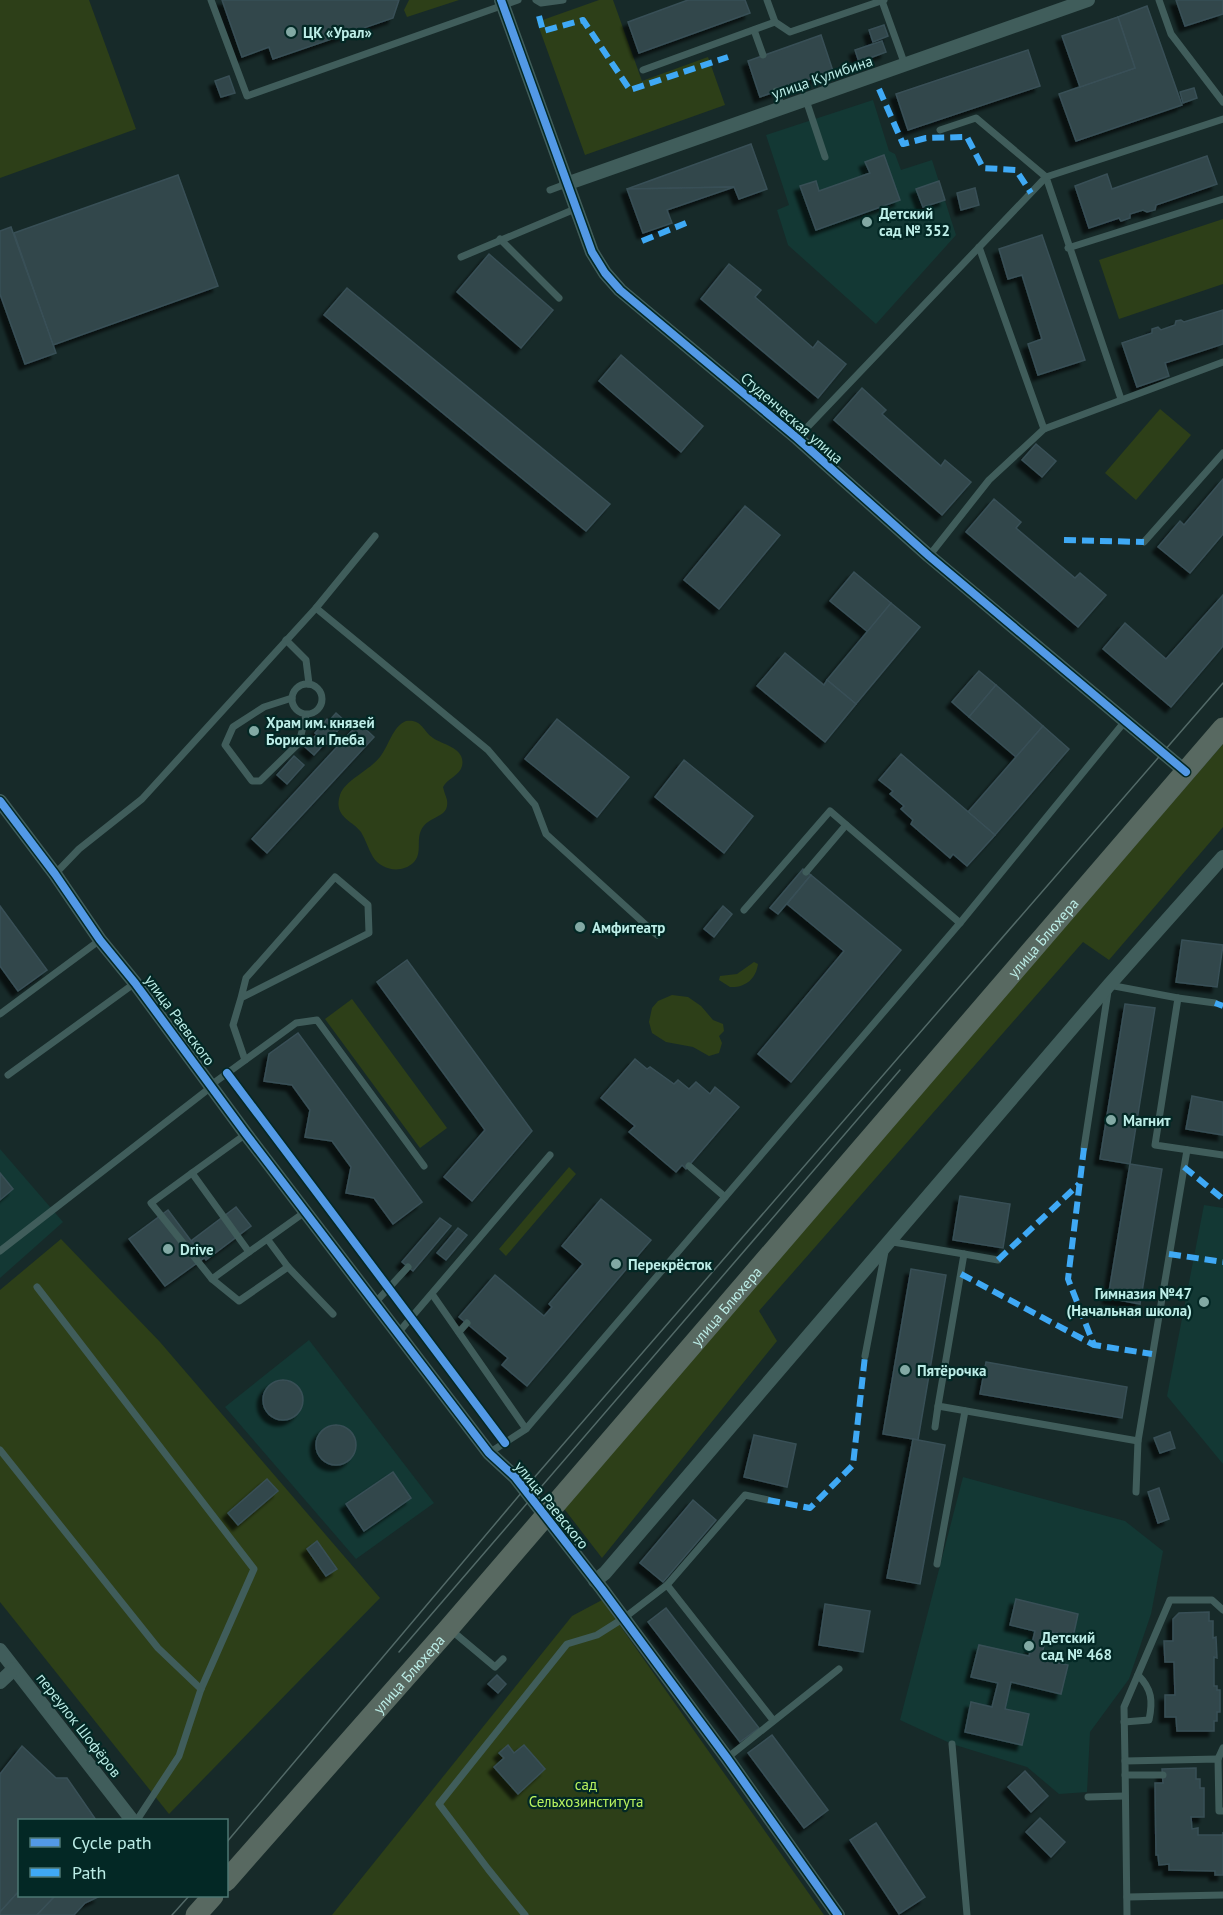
<svg xmlns="http://www.w3.org/2000/svg" width="1223" height="1915" font-family="'PT Sans',sans-serif">
	<style>
		.built { fill: #133834 }
		.green { fill: #2d3f18 }
		.building { fill: #32464b; stroke: #395057; stroke-width: 1.5; filter: url(#shadow) }
		.lines { fill: none; stroke-linecap: round; stroke-linejoin: round }
		.lane { stroke: #405d5b; stroke-width: 7 }
		.street { stroke: #405d5b; stroke-width: 14 }
		.primary { stroke: #586961; stroke-width: 21 }
		.tram { stroke: #526967; stroke-width: 1.5 }
		.quiet { stroke: #3fa9f5; stroke-width: 6; stroke-dasharray: 12 6; stroke-linecap: butt }
		.cycleway-casing { stroke: #032825; stroke-width: 11 }
		.cycleway { stroke: #5399e6; stroke-width: 8 }
		.poi-dot { fill: #82a9a4; stroke: #032825; stroke-width: 2 }
		.labels { text-anchor: middle; dominant-baseline: central; stroke-width: 4.5; stroke-linejoin: round; paint-order: stroke }
		.poi-label { font-size: 15px; font-weight: bold; fill: #bcede7; stroke: #032825; text-anchor: start }
		.street-label { font-size: 15px; fill: #bcede7; stroke: #032825 }
		.park-label { font-size: 15px; fill: #b9f35e; stroke: #032825 }
	</style>
	<defs>
		<filter id="shadow"><feDropShadow dx="-5.5" dy="5.5" stdDeviation="1.5" flood-color="#0009"/></filter>
	</defs>
	<rect width="100%" height="100%" fill="#172a29"/>
	<g class="built">
		<path d="M873,100l16,51 6,3 6,16 31,-10 24,75 -80,89 -88,-79 -11,-35 12,-5 -23,-70z"/>
		<path d="M0,1149l63,73 -63,56z"/>
		<path d="M1204,1205l19,3v256l-56,-68z"/>
		<path d="M309,1340l125,163 -78,56 -131,-152z"/>
		<path d="M963,1477l162,44 38,30 -12,63 -22,65 -39,53 -3,60 -28,2 -32,-27 -75,-23 -52,-24z"/>
	</g>
	<g class="green">
		<path d="M0,0h89l47,129 -136,49z"/>
		<path d="M409,0h50l-52,17 -3,-7z"/>
		<path d="M599,0h14l29,81 66,-24 17,48 -140,50 -48,-133z"/>
		<path d="M1223,219v65l-104,35 -20,-59z"/>
		<path d="M1160,409l31,26 -55,65 -31,-27z"/>
		<path d="M406,721c16,-2 16,9 27,17 10,7 33,10 29,28 -2,9 -15,13 -19,21 1,5 3,9 4,13 3,20 -21,14 -27,33 -3,10 2,22 -7,30 -12,11 -32,7 -40,-6 -5,-8 -7,-17 -12,-25 -9,-12 -28,-15 -21,-37 5,-15 29,-24 40,-38 9,-11 12,-30 26,-36z"/>
		<path d="M1223,744v83l-114,133 -26,-18 -324,369 18,30 -175,217 -40,-52z"/>
		<path d="M754,962l4,2c-2,15 -13,24 -28,23l-11,-7 1,-4 17,-2z"/>
		<path d="M672,995l16,2 13,9 12,14 10,4 1,7 -5,5 3,7 -3,10 -10,3 -16,-9 -27,-5 -14,-9 -3,-11 3,-14 6,-7z"/>
		<path d="M352,999l95,129 -27,20 -95,-129z"/>
		<path d="M569,1167l7,7 -70,82 -7,-7z"/>
		<path d="M61,1239l99,103 220,256 -211,216 -169,-212v-312z"/>
		<path d="M602,1600l222,315h-492l240,-299z"/>
	</g>
	<g class="building">
		<path d="M222,0h177l-6,18 -120,41 -4,-12 -27,10z"/>
		<path d="M688,0h57l5,13 -111,40 -11,-31z"/>
		<path d="M1176,0h47v14l-38,12z"/>
		<path d="M1147,6l35,99 -106,36 -17,-47 76,-26 -17,-51z"/>
		<path d="M1118,17l17,51 -55,19 -18,-51z"/>
		<path d="M884,25l4,11 -15,6 -4,-12z"/>
		<path d="M821,35l12,36 -73,26 -12,-36z"/>
		<path d="M882,41l4,11 -27,10 -4,-12z"/>
		<path d="M1028,50l12,36 -132,44 -12,-36z"/>
		<path d="M229,76l6,17 -14,4 -6,-16z"/>
		<path d="M1194,88l3,10 -14,5 -3,-11z"/>
		<path d="M751,144l16,45 -28,10 -5,-12 -107,2z"/>
		<path d="M884,155l16,45 -84,30 -16,-44 16,-5 3,10 51,-18 -5,-11z"/>
		<path d="M1207,156l10,28 -61,21 -1,5 -8,2 -4,-2 -13,4v4l-9,3 -2,-3 -30,10 -14,-42 32,-12 5,15z"/>
		<path d="M178,175l40,111 -165,59 -39,-112z"/>
		<path d="M939,181l6,19 -22,7 -7,-18z"/>
		<path d="M734,187l-67,23 5,13 -29,10 -16,-44z"/>
		<path d="M975,188l4,17 -18,5 -4,-17z"/>
		<path d="M11,227l45,126 -31,11 -25,-70v-63z"/>
		<path d="M1042,235l43,125 -47,15 -10,-31 14,-5 -20,-64 -14,4 -9,-30z"/>
		<path d="M489,254l64,56 -32,38 -64,-56z"/>
		<path d="M729,264l32,26 -6,7 58,51 5,-7 28,23 -28,34 -117,-99z"/>
		<path d="M347,288l263,216 -24,27 -262,-216z"/>
		<path d="M1223,310v34l-58,19 4,13 -32,11 -15,-44 30,-10v-4l6,-2 3,3 14,-5 1,-4 5,-1 3,2z"/>
		<path d="M621,355l82,71 -22,26 -82,-71z"/>
		<path d="M862,388l24,22 -4,4 59,52 4,-6 26,22 -29,33 -108,-95z"/>
		<path d="M1036,444l20,17 -14,16 -20,-17z"/>
		<path d="M1223,479v55l-33,39 -32,-26 22,-26 4,4z"/>
		<path d="M994,499l27,23 -5,6 59,50 5,-5 26,22 -28,32 -112,-95z"/>
		<path d="M745,506l35,29 -61,74 -35,-29z"/>
		<path d="M854,572l37,31 -23,29 -38,-31z"/>
		<path d="M1223,595v51l-52,61 -68,-58 22,-26 41,36z"/>
		<path d="M891,603l29,24 -64,77 -29,-24z"/>
		<path d="M785,653l39,32 3,-5 29,24 -31,38 -68,-56z"/>
		<path d="M979,671l17,14 -27,32 -17,-15z"/>
		<path d="M996,685l47,41 -27,31 -47,-40z"/>
		<path d="M336,713l9,8 -18,23 -2,-1 -11,12 -9,-8 12,-13 -2,-1 12,-14 2,2z"/>
		<path d="M557,719l72,58 -32,40 -72,-58z"/>
		<path d="M359,723l15,14 -107,116 -15,-14z"/>
		<path d="M1043,726l26,23 -74,86 -27,-23z"/>
		<path d="M901,754l94,81 -28,31 -14,-12 -3,4 -39,-34 2,-4 -12,-11 3,-3 -14,-12 3,-3 -14,-11z"/>
		<path d="M294,756l10,9 -17,19 -10,-9z"/>
		<path d="M684,760l69,56 -29,37 -69,-56z"/>
		<path d="M803,869l8,6 -33,39 -8,-6z"/>
		<path d="M811,875l90,75 -110,132 -33,-28 86,-103 -57,-47z"/>
		<path d="M0,906l47,64 -29,21 -18,-25z"/>
		<path d="M723,906l9,8 -18,23 -10,-8z"/>
		<path d="M1182,940l41,5 -6,42 -41,-5z"/>
		<path d="M407,960l125,171 -60,70 -28,-24 41,-47 -108,-148z"/>
		<path d="M1125,1004l30,4 -25,156 -30,-5z"/>
		<path d="M298,1033l124,169 -29,22 -19,-26 -28,-5 5,-26 -19,-26 -27,-4 5,-27 -18,-25 -28,-4 5,-27z"/>
		<path d="M635,1059l12,10 3,-2 24,17 4,-4 11,9 7,-7 14,12 5,-7 24,20 -53,62 -4,-4 -6,7 -47,-40 6,-6 -34,-28z"/>
		<path d="M1192,1096l31,6v33l-37,-6z"/>
		<path d="M1130,1164l32,5 -22,135 -32,-6z"/>
		<path d="M0,1173l13,16 -13,11z"/>
		<path d="M960,1196l50,8 -7,44 -50,-8z"/>
		<path d="M601,1199l50,41 -124,146 -25,-21 6,-7 -49,-41 36,-42 49,41 8,-9 -3,-3 34,-40 -21,-18z"/>
		<path d="M236,1207l15,19 -45,34 -15,-19z"/>
		<path d="M168,1210l36,48 -39,28 -36,-47z"/>
		<path d="M440,1218l11,8 -38,45 -11,-9z"/>
		<path d="M458,1228l9,7 -21,25 -9,-7z"/>
		<path d="M911,1269l35,6 -28,165 -35,-6z"/>
		<path d="M986,1362l141,25 -5,31 -142,-24z"/>
		<circle cx="283" cy="1400" r="20"/>
		<circle cx="336" cy="1445" r="20"/>
		<path d="M1170,1432l5,16 -15,5 -6,-15z"/>
		<path d="M754,1435l42,9 -9,43 -43,-10z"/>
		<path d="M913,1439l32,6 -25,139 -33,-6z"/>
		<path d="M393,1472l18,26 -47,33 -18,-27z"/>
		<path d="M267,1479l11,12 -40,34 -10,-12z"/>
		<path d="M1159,1488l10,31 -11,4 -10,-31z"/>
		<path d="M693,1500l23,20 -53,62 -23,-19z"/>
		<path d="M317,1541l20,28 -11,7 -19,-27z"/>
		<path d="M1016,1599l62,15 -5,23 -26,-6 -6,28 27,6 -7,29 -50,-12 -6,27 24,5 -7,31 -57,-13 6,-30 21,5 6,-24 -27,-6 8,-32 50,11 6,-25 -25,-6z"/>
		<path d="M825,1604l45,7 -7,41 -44,-7z"/>
		<path d="M666,1608l93,120 -19,14 -92,-120z"/>
		<path d="M1209,1612v9h4v17l3,-1 1,21 -3,-1v29h3v4h3v22h-3v9h-3v10h-37l-1,-14h-11v-22h10l-1,-33h-9l-1,-21h9v-22l6,-6z"/>
		<path d="M497,1675l9,9 -8,9 -10,-9z"/>
		<path d="M772,1735l56,75 -24,18 -56,-75z"/>
		<path d="M508,1745l6,8 10,-8 21,24 -27,25 -24,-27 10,-9 -5,-5z"/>
		<path d="M22,1746l34,32h11l29,42h-76v70l-20,22v-138z"/>
		<path d="M1196,1768v11h4v9h4v29h-13l1,12 6,-1v7h25v-3v43h-8v-4l-46,-1v-6l-10,1 -1,-10h-2l-1,-72h8l-1,-14z"/>
		<path d="M1025,1771l23,25 -17,16 -23,-25z"/>
		<path d="M1040,1818l25,24 -14,15 -25,-25z"/>
		<path d="M876,1823l49,74 -26,17 -49,-74z"/>
		<path d="M20,1890v6h35l-18,19h-37v-3z"/>
		<path d="M55,1896h45l-15,7 -11,12h-37z"/>
	</g>
	<g class="lines">
		<g class="lane">
			<path d="M211,0l36,96 271,-96"/>
			<path d="M536,0l5,3 22,-3"/>
			<path d="M767,0l8,22 15,10 94,-32"/>
			<path d="M1159,0l12,34 52,68"/>
			<path d="M882,1l23,64"/>
			<path d="M754,30l9,25"/>
			<path d="M643,70l132,-48"/>
			<path d="M776,91l6,17"/>
			<path d="M806,100l19,57"/>
			<path d="M940,130l36,-12 70,59 75,222"/>
			<path d="M550,190l16,-6"/>
			<path d="M500,239l59,59"/>
			<path d="M979,247l65,182"/>
			<path d="M1068,248l155,-49"/>
			<path d="M461,257l114,-48"/>
			<path d="M797,438l249,-261 177,-58"/>
			<path d="M1144,542l79,-89"/>
			<path d="M929,556l60,-76 55,-51 179,-67"/>
			<path d="M316,608l172,142 47,55 11,29 111,101"/>
			<path d="M286,640l20,20 3,24"/>
			<circle cx="307" cy="699" r="15"/>
			<path d="M292,698l-28,9 -31,20 -8,18 27,36h8l39,-38 7,-28"/>
			<path d="M806,872l40,-47"/>
			<path d="M55,874l24,-25 63,-50 174,-191 59,-72"/>
			<path d="M960,923l166,-203"/>
			<path d="M241,998l5,-20 89,-101 33,28 1,28 -128,65 -8,27 12,35"/>
			<path d="M1178,998l37,5"/>
			<path d="M0,1014l100,-74"/>
			<path d="M8,1075l127,-92"/>
			<path d="M246,1134l-54,39 57,79 56,-40"/>
			<path d="M1084,1148l25,-163 69,13 -23,147 68,10"/>
			<path d="M689,1166l36,31"/>
			<path d="M192,1173l-41,30 61,76 37,-27"/>
			<path d="M268,1240l20,27 45,47"/>
			<path d="M0,1251l206,-160 5,-6 85,-62 21,-3 107,146"/>
			<path d="M964,1254l34,6"/>
			<path d="M212,1279l27,22 49,-34"/>
			<path d="M37,1287l217,282 -53,120 -22,67 -42,64"/>
			<path d="M432,1294l94,135"/>
			<path d="M375,1303l33,-36"/>
			<path d="M459,1332l8,-9"/>
			<path d="M398,1333l152,-178"/>
			<path d="M865,1356l22,-115 77,13 -26,152 200,35 49,-291"/>
			<path d="M935,1427l3,-21"/>
			<path d="M0,1450l158,198 43,41"/>
			<path d="M489,1453l37,-24 434,-506 -130,-112 -86,99"/>
			<path d="M1136,1492l2,-51"/>
			<path d="M937,1564l28,-153"/>
			<path d="M667,1585l78,-90 23,5"/>
			<path d="M451,1630l44,37 8,-8"/>
			<path d="M1124,1722l25,-2c4,-19 3,-31 -11,-45"/>
			<path d="M952,1744l15,171"/>
			<path d="M727,1758l112,-89"/>
			<path d="M1218,1759l5,-11"/>
			<path d="M1125,1761l-1,-54 46,-107h42l11,10"/>
			<path d="M1125,1775h38"/>
			<path d="M1088,1797l37,-1"/>
			<path d="M1127,1897l96,-2"/>
			<path d="M525,1915l-37,-46 -49,-65 128,-160 30,-9 27,-17 43,-33 106,135"/>
			<path d="M1127,1915l-2,-154 93,-2 1,52h4"/>
		</g>
		<g class="street">
			<path d="M501,0l91,252 13,21 15,17 177,148 132,118 257,216"/>
			<path d="M566,184l522,-184"/>
			<path d="M0,801l55,73 45,66 35,43 111,151 243,319 26,24 87,112 125,169 111,157"/>
			<path d="M595,1581l10,-8 504,-588 114,-128"/>
			<path d="M0,1650l132,170"/>
			<path d="M0,1682l14,-13"/>
		</g>
		<g class="primary">
			<path id="s1" d="M226,1881l223,-253 774,-900"/>
			<path d="M196,1915l17,-19"/>
		</g>
		<g class="tram">
			<path d="M399,1652l501,-582"/>
			<path d="M226,1843l307,-364 690,-796"/>
			<path d="M172,1915l17,-19"/>
		</g>
		<g class="quiet">
			<path d="M539,16l4,15 40,-11 47,70 98,-33"/>
			<path d="M879,89l24,55 23,-6 41,-1 16,31 33,2 15,23"/>
			<path d="M642,241l44,-18"/>
			<path d="M1064,540l80,2"/>
			<path d="M1215,1003l8,3"/>
			<path d="M1084,1148l-16,131 26,66 58,9"/>
			<path d="M1184,1167l39,32"/>
			<path d="M1169,1254l54,8"/>
			<path d="M998,1260l81,-76"/>
			<path d="M961,1274l133,71"/>
			<path d="M768,1500l42,8 43,-43 12,-109"/>
		</g>
		<g class="cycleway-casing">
			<g id="cycleway">
				<path d="M501,0l91,252 13,21 15,17 177,148 132,118 257,216"/>
				<path d="M0,801l55,73 45,66 35,43 111,151 243,319 26,24 87,112 125,169 111,157"/>
				<path d="M227,1073l278,370"/>
			</g>
		</g>
		<use href="#cycleway" class="cycleway"/>
	</g>
	<g class="poi-dot">
		<circle cx="291" cy="32" r="6"/>
		<circle cx="867" cy="222" r="6"/>
		<circle cx="254" cy="731" r="6"/>
		<circle cx="580" cy="927" r="6"/>
		<circle cx="1111" cy="1120" r="6"/>
		<circle cx="168" cy="1249" r="6"/>
		<circle cx="616" cy="1264" r="6"/>
		<circle cx="1204" cy="1302" r="6"/>
		<circle cx="905" cy="1370" r="6"/>
		<circle cx="1029" cy="1646" r="6"/>
	</g>
	<g class="labels">
		<g class="poi-label">
			<text x="303" y="32">ЦК «Урал»</text>
			<text x="879" y="213">Детский<tspan x="879" dy="17">сад № 352</tspan></text>
			<text x="266" y="722">Храм им. князей<tspan x="266" dy="17">Бориса и Глеба</tspan></text>
			<text x="592" y="927">Амфитеатр</text>
			<text x="1123" y="1120">Магнит</text>
			<text x="180" y="1249">Drive</text>
			<text x="628" y="1264">Перекрёсток</text>
			<text x="1192" y="1293" text-anchor="end">Гимназия №47<tspan x="1192" dy="17">(Начальная школа)</tspan></text>
			<text x="917" y="1370">Пятёрочка</text>
			<text x="1041" y="1637">Детский<tspan x="1041" dy="17">сад № 468</tspan></text>
		</g>
		<g class="street-label">
			<text transform="translate(822 77) rotate(-19)">улица Кулибина</text>
			<text transform="translate(792 418) rotate(41)">Студенческая улица</text>
			<text stroke="none"><textPath href="#s1" startOffset="1248">улица Блюхера</textPath></text>
			<text transform="translate(180 1020) rotate(54)">улица Раевского</text>
			<text stroke="none"><textPath href="#s1" startOffset="762">улица Блюхера</textPath></text>
			<text transform="translate(552 1505) rotate(51)">улица Раевского</text>
			<text stroke="none"><textPath href="#s1" startOffset="276">улица Блюхера</textPath></text>
			<text transform="translate(79 1725) rotate(52)">переулок Шофёров</text>
		</g>
		<g class="park-label">
			<text x="586" y="1784">сад<tspan x="586" dy="17">Сельхозинститута</tspan></text>
		</g>
	</g>
	<rect x="18" y="1819" width="210" height="78" fill="#032825" stroke="#4d7773" stroke-width="1.5"/>
	<rect x="30" y="1838" width="30" height="9" fill="#5399e6" stroke="#4d7773" stroke-width="1.5"/>
	<text x="72" y="1849" font-size="18" fill="#bcede7">Cycle path</text>
	<rect x="30" y="1868" width="30" height="9" fill="#3fa9f5" stroke="#4d7773" stroke-width="1.5"/>
	<text x="72" y="1879" font-size="18" fill="#bcede7">Path</text>
</svg>
